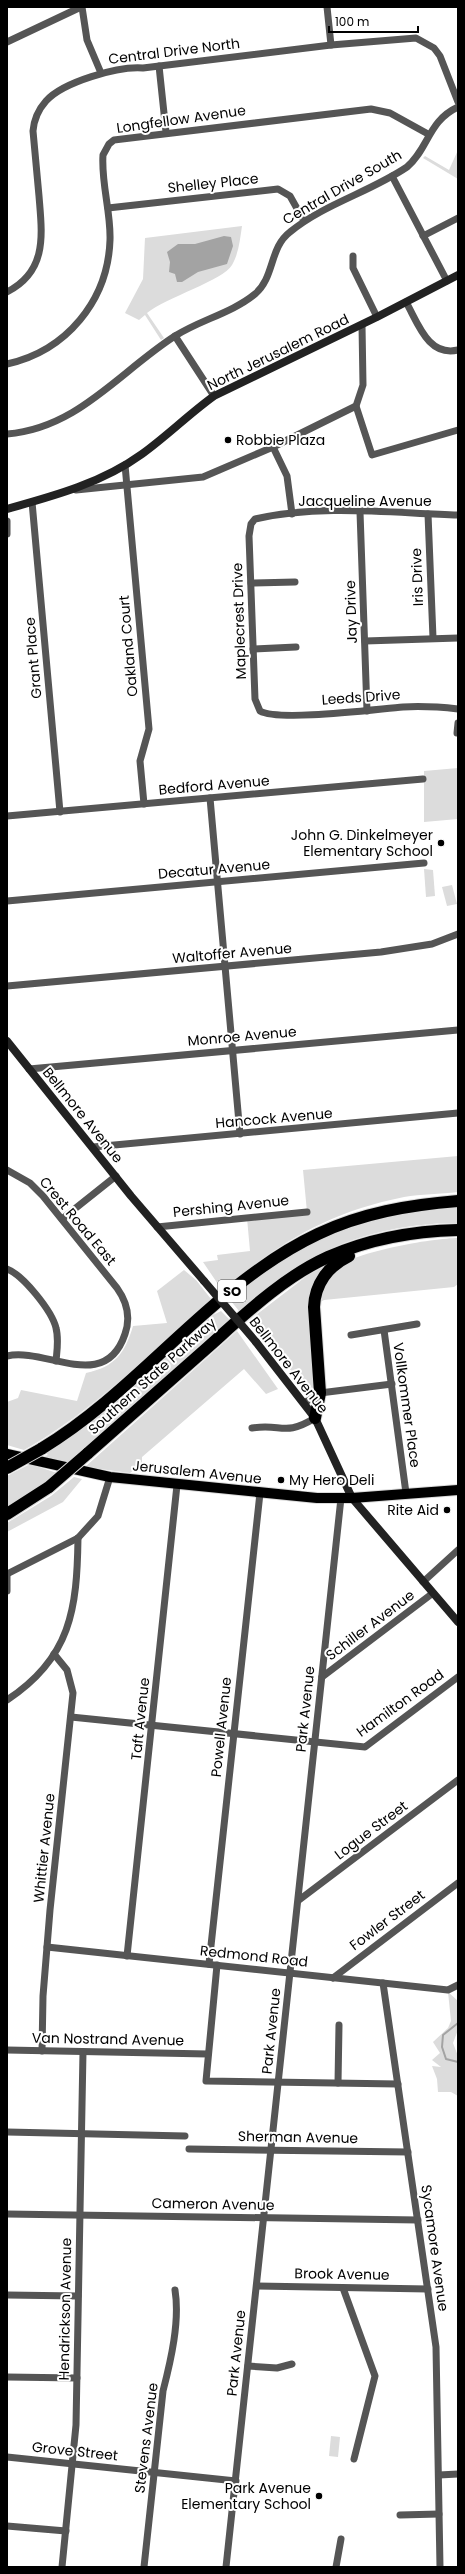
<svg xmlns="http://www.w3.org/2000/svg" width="465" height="2574" font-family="Poppins,sans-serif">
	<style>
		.green { fill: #dcdcdc }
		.water { fill: #a3a3a3 }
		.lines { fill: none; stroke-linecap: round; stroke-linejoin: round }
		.stream { stroke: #a3a3a3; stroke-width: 2 }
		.primary-casing { stroke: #dbdbdb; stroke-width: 12 }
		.motorway-casing { stroke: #dbdbdb; stroke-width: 14 }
		.minor { stroke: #555; stroke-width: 7 }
		.secondary { stroke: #222; stroke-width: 8 }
		.primary { stroke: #000; stroke-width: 10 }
		.motorway { stroke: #000; stroke-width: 12 }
		.motorway-bridge-casing { stroke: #dbdbdb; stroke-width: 14; stroke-linecap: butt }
		.secondary-bridge { stroke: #222; stroke-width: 8 }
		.motorway-bridge { stroke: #000; stroke-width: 12 }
		.poi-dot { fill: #000; stroke: #fff; stroke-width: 1.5 }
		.labels { text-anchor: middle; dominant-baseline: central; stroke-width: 4; stroke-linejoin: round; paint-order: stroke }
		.shield { fill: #fff; stroke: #4c4c4c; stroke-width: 1 }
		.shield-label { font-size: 13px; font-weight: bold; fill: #000 }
		.street-label { font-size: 14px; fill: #000; stroke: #fff }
		.poi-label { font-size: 14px; fill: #000; stroke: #fff; text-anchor: end }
	</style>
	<rect width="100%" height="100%" fill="#fff"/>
	<g class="green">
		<path d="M458,150v29l-35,-21 2,-2 24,14z"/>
		<path d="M242,226c-2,13 -3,27 -10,39 -8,15 -67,33 -85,48l17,25 -3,2 -16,-25 -6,5 -14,-7 18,-34 2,-41z"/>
		<path d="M458,768v51l-34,3v-51z"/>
		<path d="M424,869l9,1 2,26 -9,1z"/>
		<path d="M452,885l5,19 -10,2 -5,-19z"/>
		<path d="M458,1156v36c-18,2 -37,2 -54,5 -75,15 -124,45 -182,93l-19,-28 15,-2 -1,-5 33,-4 -3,-33 60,-6 -4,-42z"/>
		<path d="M458,1206v17c-55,0 -114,13 -160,44 -20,13 -39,29 -59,44l-8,-10c9,-9 19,-20 29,-27 58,-43 128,-61 198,-68z"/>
		<path d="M458,1238v46l-4,3 -130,13 -6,3c3,-9 6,-21 11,-29 13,-21 104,-36 129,-36z"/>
		<path d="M327,1265l-7,11 -5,111 -6,4 -61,-70 60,-46z"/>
		<path d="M184,1270l12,10 15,19c-60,53 -117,112 -187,151l-17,-5v-43l11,-4 3,-8 56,11 9,-28c29,-6 39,-20 47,-47l34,-3 -10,-32z"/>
		<path d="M221,1311l9,9 -162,143 -24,-7 4,-1 -3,-2 46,-31 122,-107z"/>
		<path d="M237,1331l41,58 -12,5 -22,-25 -102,88v13l-7,-1 -5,4 -45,-6z"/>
		<path d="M30,1464l27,9 -36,28 -14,7v-32z"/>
		<path d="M74,1477l8,2 -19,23 -56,30v-9l44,-27z"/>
		<path d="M448,1992l10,9v29l-5,13 5,13v40l-7,-4h-13l-1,-13 -5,-13 9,1 -9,-7 8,-7 -7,-11 15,-14 3,-7z"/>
		<path d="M331,2436l9,1 -2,20 -9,-1z"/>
	</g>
	<path class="water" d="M224,236l7,1 2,9 -6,18 -29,8 -16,10h-5l-2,-8 -6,-2 1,-10 -3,-10 11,-8h17z"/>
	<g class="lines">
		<path class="stream" d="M458,2023l-15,12 -1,12 4,12 12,3"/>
		<g class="primary-casing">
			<path id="primary" d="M7,1454l103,23 207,21h35l106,-8"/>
		</g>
		<g class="motorway-casing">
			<g id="motorway">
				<path d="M315,1418l5,-25 -6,-86c1,-23 14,-41 35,-51"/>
				<path d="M41,1449c100,-60 171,-165 277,-215 44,-21 91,-29 140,-33"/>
				<path d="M87,1454c40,-35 80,-71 120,-106 37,-33 75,-70 121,-91 41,-18 85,-26 130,-27"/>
				<path d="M7,1514l42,-27"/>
			</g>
		</g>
		<g class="minor">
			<path d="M82,7l5,33 14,33"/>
			<path d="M327,7l4,38"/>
			<path d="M7,42l74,-35"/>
			<path d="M159,66l7,66"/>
			<path d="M392,176l55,105"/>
			<path d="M108,208l170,-19 12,7 14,25"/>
			<path d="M423,236l35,-18"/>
			<path d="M353,256v12l24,49"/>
			<path d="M7,292c41,-21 35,-58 32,-96 -2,-22 -4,-43 -6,-65 1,-12 5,-21 13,-30 17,-19 72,-35 97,-33l188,-23 85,-7 18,10 6,8 18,46"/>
			<path d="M406,302c12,21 22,55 52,48"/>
			<path d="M175,336l39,60"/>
			<path d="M7,364c59,-13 101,-63 103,-124 1,-28 -9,-57 -7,-85l6,-11 5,-4 257,-31 19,4 38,21"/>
			<path d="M356,406l16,49 86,-25"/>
			<path d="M7,434c71,-6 112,-62 168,-98 25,-16 57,-23 80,-42 20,-17 14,-46 35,-62 34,-28 80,-40 117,-65 22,-19 21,-46 51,-60"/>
			<path d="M273,447l14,29 5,38"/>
			<path d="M125,465l24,264 -9,32 4,43"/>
			<path d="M76,490l127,-13 70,-30 83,-41 7,-21 -1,-60"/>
			<path d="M32,502l28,310"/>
			<path d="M360,512l7,199"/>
			<path d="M428,514l5,124"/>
			<path d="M458,515c-67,-2 -137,-11 -203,4l-4,5 -2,12 6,163 5,12c19,11 117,-2 143,-4 18,-1 37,0 55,2"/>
			<path d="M7,521v13"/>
			<path d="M251,583l44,-1"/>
			<path d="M365,641l93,-3"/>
			<path d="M253,649l43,-2"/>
			<path d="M457,733l1,-10"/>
			<path d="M210,798l30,336"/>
			<path d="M7,816l416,-37"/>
			<path d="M7,901l417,-38"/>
			<path d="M7,986l374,-34 51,-8 26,-10"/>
			<path d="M29,1069l429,-39"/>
			<path d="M93,1147l365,-34"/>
			<path d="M7,1170l23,13 13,13 74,92c10,14 14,29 8,46 -20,60 -79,13 -118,22"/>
			<path d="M62,1219l54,-43"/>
			<path d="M157,1227l150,-15"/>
			<path d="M7,1269c16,6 45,42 49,59 3,11 1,22 0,33"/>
			<path d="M384,1330l22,163"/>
			<path d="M351,1335l66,-11"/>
			<path d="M304,1403l16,-10 72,-9"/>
			<path d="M252,1428c30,-5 32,9 63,-10"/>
			<path d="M7,1574l71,-36 20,-22 12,-39"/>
			<path d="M423,1582l35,-32"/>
			<path d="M7,1591v-17"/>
			<path d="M322,1677l111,-84"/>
			<path d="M7,1700c64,-42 70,-91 71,-162"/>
			<path d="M71,1717l294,30 93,-70"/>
			<path d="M299,1900l159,-120"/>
			<path d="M47,1947l401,43 10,-5"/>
			<path d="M127,1956l50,-471"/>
			<path d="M209,1964l51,-471"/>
			<path d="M217,1965l-11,116 192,3"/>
			<path d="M333,1978l125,-95"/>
			<path d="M383,1983l53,364 4,220"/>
			<path d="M7,2050l201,4"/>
			<path d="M42,2051l1,-55 7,-86 23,-217 -6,-23 -13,-16"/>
			<path d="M338,2083l1,-58"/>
			<path d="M7,2132l178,4"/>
			<path d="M189,2149l219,3"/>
			<path d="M7,2214l411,6"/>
			<path d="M257,2286l171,3"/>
			<path d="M343,2288l32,88 -21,83"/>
			<path d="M7,2295l71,1"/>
			<path d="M248,2366l29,2 15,-4"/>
			<path d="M7,2377l70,1"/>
			<path d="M7,2457l229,24"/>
			<path d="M439,2475l19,-1"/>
			<path d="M400,2515l39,-1"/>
			<path d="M7,2526l59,5"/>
			<path d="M62,2567l14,-142 7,-373"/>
			<path d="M144,2567l19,-176c8,-31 17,-70 12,-101"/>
			<path d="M226,2567l115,-1069"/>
			<path d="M336,2567l5,-28"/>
		</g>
		<g class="secondary">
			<path d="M7,509c47,-13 95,-26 135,-55 25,-18 47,-40 72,-58l163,-79 81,-42"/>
			<path d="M7,1041l124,155 73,85"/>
			<path d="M256,1342l59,76 37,80 106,124"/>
		</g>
		<use href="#primary" class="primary"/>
		<use href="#motorway" class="motorway"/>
		<g class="motorway-bridge-casing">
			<g id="motorway-bridge">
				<path d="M7,1468l34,-19"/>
				<path d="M49,1487l38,-33"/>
			</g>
		</g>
		<path class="secondary-bridge" d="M204,1281l52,61"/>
		<use href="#motorway-bridge" class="motorway-bridge"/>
	</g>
	<g class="poi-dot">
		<circle cx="228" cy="440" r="4"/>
		<circle cx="441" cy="843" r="4"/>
		<circle cx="281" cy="1480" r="4"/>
		<circle cx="447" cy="1510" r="4"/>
		<circle cx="319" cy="2496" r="4"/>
	</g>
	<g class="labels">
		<rect class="shield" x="218" y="1280" width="28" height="22" rx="3"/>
		<g class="shield-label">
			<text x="232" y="1291">SO</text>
		</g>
		<g class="street-label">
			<text transform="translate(174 51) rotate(-7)">Central Drive North</text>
			<text transform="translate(181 119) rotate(-8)">Longfellow Avenue</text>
			<text transform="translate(213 183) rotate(-6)">Shelley Place</text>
			<text transform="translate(342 187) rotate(-30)">Central Drive South</text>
			<text transform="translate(278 352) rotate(-26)">North Jerusalem Road</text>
			<text x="365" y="501">Jacqueline Avenue</text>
			<text transform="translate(417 577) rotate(-92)">Iris Drive</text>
			<text transform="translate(351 612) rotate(-92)">Jay Drive</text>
			<text transform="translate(239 621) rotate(-92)">Maplecrest Drive</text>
			<text transform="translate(128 646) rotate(-95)">Oakland Court</text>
			<text transform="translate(33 658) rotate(-95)">Grant Place</text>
			<text transform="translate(361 697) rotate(-4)">Leeds Drive</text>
			<text transform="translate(214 785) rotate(-5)">Bedford Avenue</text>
			<text transform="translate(214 869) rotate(-5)">Decatur Avenue</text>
			<text transform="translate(232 953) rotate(-5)">Waltoffer Avenue</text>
			<text transform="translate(242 1036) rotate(-5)">Monroe Avenue</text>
			<text transform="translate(83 1115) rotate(51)">Bellmore Avenue</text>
			<text transform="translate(274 1118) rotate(-5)">Hancock Avenue</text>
			<text transform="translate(231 1206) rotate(-6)">Pershing Avenue</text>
			<text transform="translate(78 1221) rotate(50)">Crest Road East</text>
			<text transform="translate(289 1365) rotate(52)">Bellmore Avenue</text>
			<text transform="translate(152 1376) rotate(-42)">Southern State Parkway</text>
			<text transform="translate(407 1405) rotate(82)">Vollkommer Place</text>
			<text transform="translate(197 1472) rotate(6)">Jerusalem Avenue</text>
			<text transform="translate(370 1625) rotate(-37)">Schiller Avenue</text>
			<text transform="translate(400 1703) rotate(-36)">Hamilton Road</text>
			<text transform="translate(305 1709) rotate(-84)">Park Avenue</text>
			<text transform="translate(140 1719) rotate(-84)">Taft Avenue</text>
			<text transform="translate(221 1727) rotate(-84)">Powell Avenue</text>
			<text transform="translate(371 1830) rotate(-37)">Logue Street</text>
			<text transform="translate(44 1848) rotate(-84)">Whittier Avenue</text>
			<text transform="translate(387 1920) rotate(-37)">Fowler Street</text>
			<text transform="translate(254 1956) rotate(6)">Redmond Road</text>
			<text transform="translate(271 2031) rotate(-84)">Park Avenue</text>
			<text transform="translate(108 2039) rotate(1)">Van Nostrand Avenue</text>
			<text transform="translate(298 2137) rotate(1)">Sherman Avenue</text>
			<text transform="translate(213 2204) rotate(1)">Cameron Avenue</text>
			<text transform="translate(435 2248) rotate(82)">Sycamore Avenue</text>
			<text transform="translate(342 2274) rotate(1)">Brook Avenue</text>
			<text transform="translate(65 2309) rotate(-89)">Hendrickson Avenue</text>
			<text transform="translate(236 2353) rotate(-84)">Park Avenue</text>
			<text transform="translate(146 2438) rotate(-83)">Stevens Avenue</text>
			<text transform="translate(75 2451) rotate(6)">Grove Street</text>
		</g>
		<g class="poi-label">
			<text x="236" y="440" text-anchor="start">Robbie Plaza</text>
			<text x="433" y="835">John G. Dinkelmeyer<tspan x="433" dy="16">Elementary School</tspan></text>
			<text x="289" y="1480" text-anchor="start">My Hero Deli</text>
			<text x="439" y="1510">Rite Aid</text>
			<text x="311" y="2488">Park Avenue<tspan x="311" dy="16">Elementary School</tspan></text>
		</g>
	</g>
	<rect width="465" height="2574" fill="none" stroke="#000000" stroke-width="16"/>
	<path d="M329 26v6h89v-6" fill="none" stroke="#000000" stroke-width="2"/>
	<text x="335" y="26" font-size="12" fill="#000000" stroke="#ffffff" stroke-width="3" paint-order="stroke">100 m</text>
</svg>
